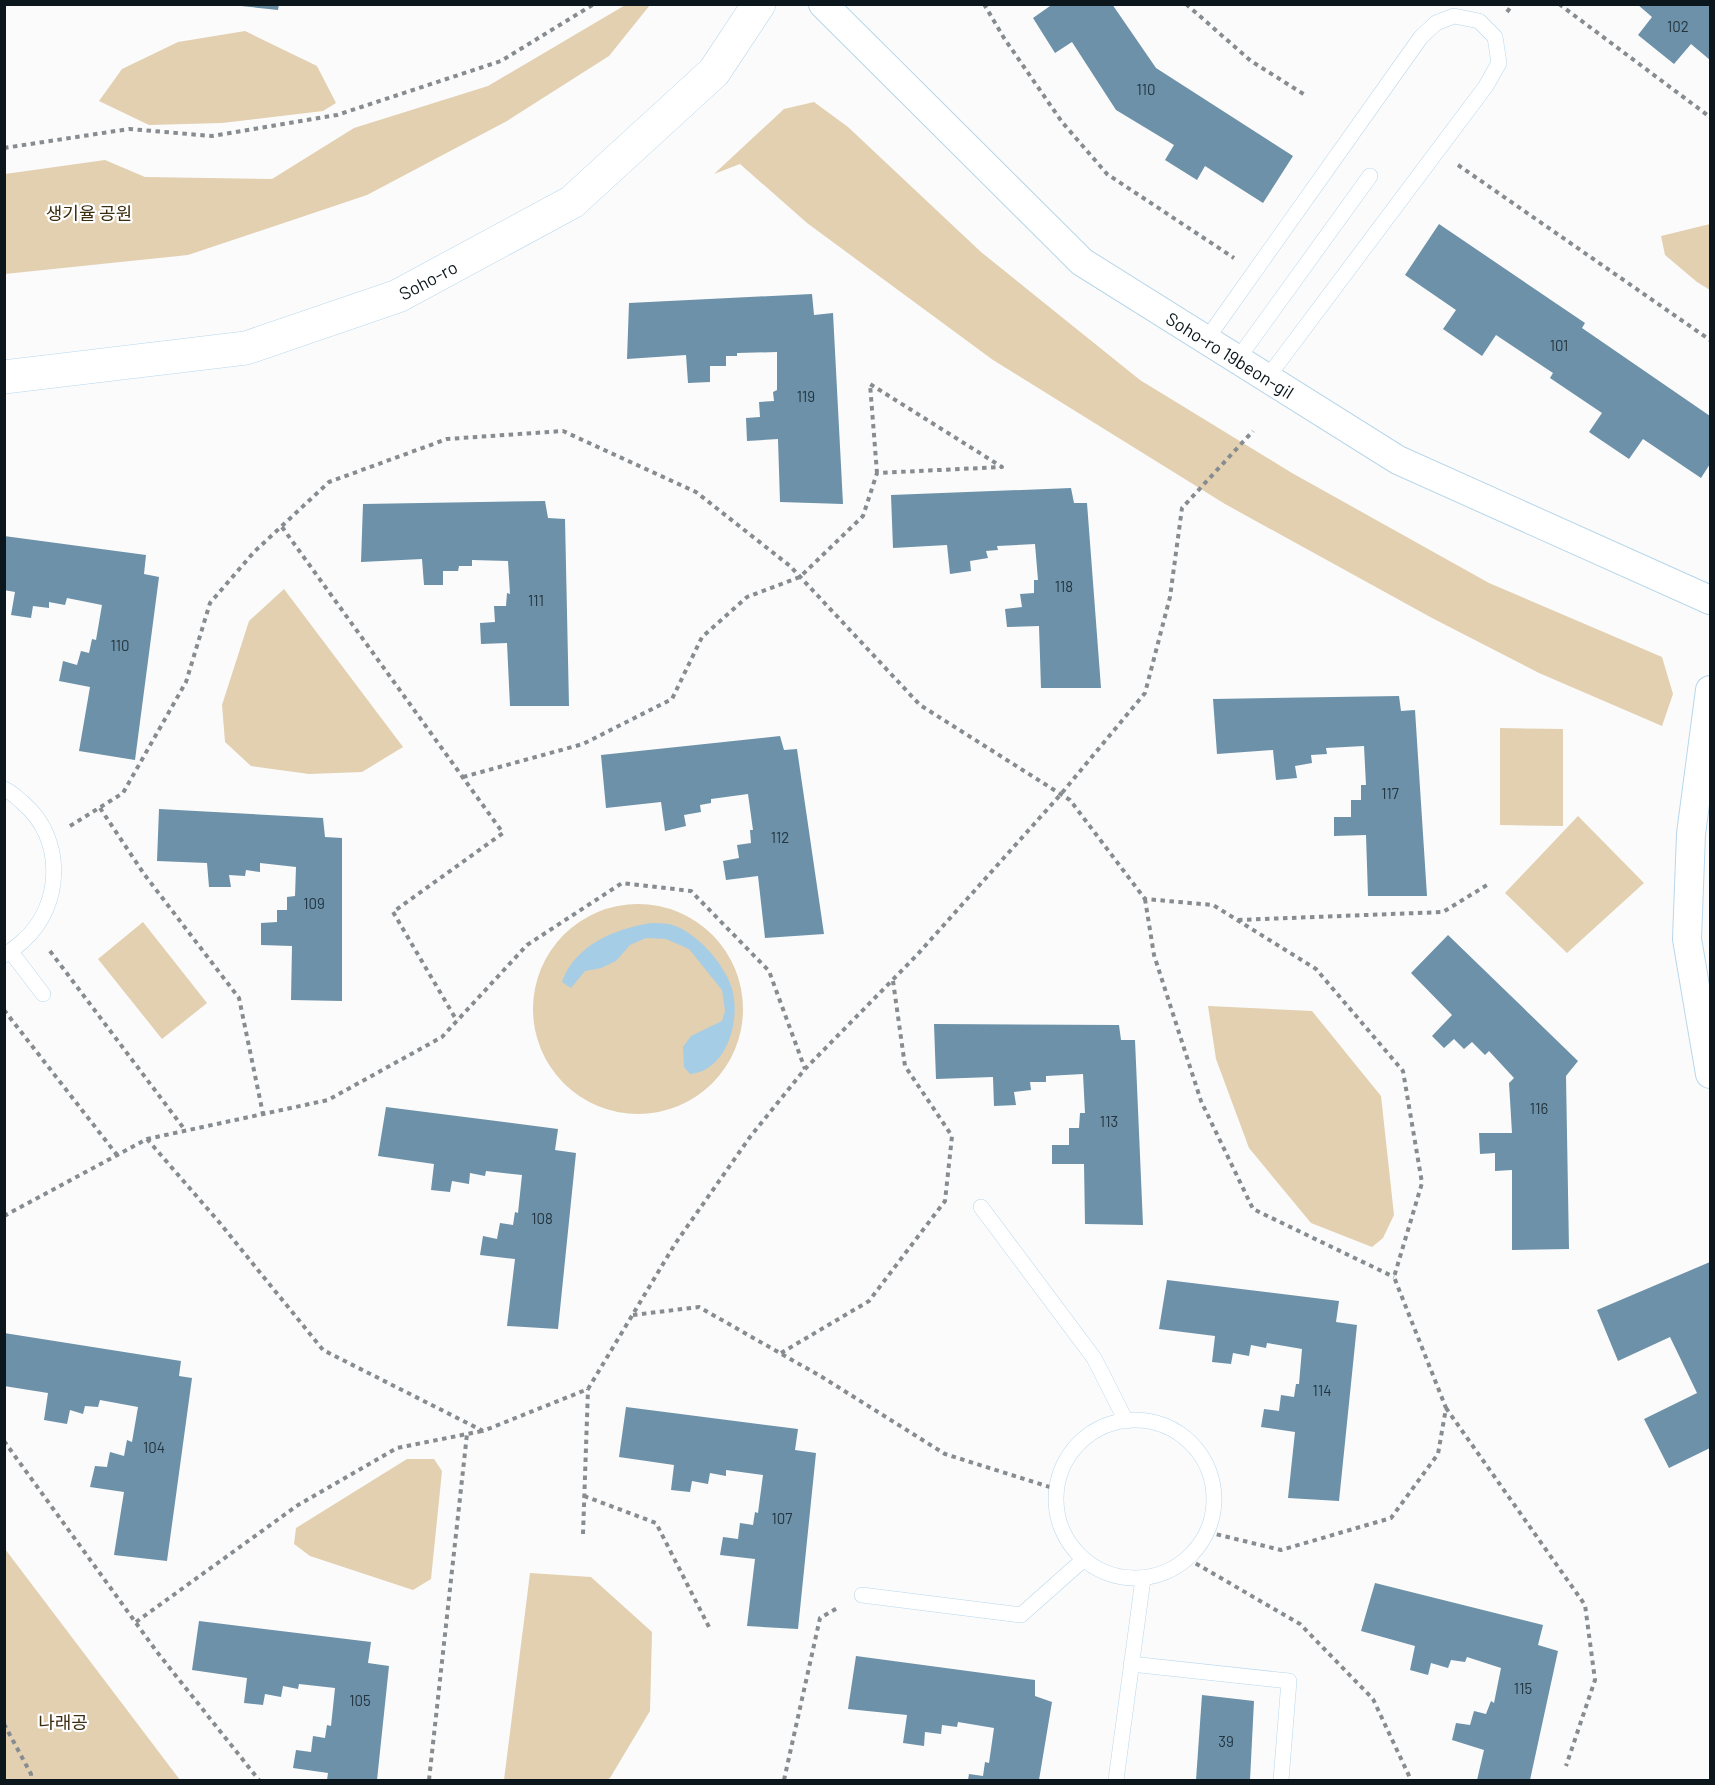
<svg xmlns="http://www.w3.org/2000/svg" width="1715" height="1785" font-family="Barlow,'Noto Sans KR',sans-serif">
	<style>
		.green { fill: #e2d0b1 }
		.water { fill: #a6cde6 }
		.building { fill: #6c91a8 }
		.lines { fill: none; stroke-linecap: round; stroke-linejoin: round }
		.service-casing { stroke: #b8d7eb; stroke-width: 16 }
		.minor-casing { stroke: #b8d7eb; stroke-width: 30 }
		.tertiary-casing { stroke: #b8d7eb; stroke-width: 34 }
		.path { stroke: #878c90; stroke-width: 4; stroke-dasharray: 4.5 4.5; stroke-linecap: butt }
		.service { stroke: #fff; stroke-width: 15 }
		.minor { stroke: #fff; stroke-width: 28 }
		.tertiary { stroke: #fff; stroke-width: 33 }
		.labels { text-anchor: middle; dominant-baseline: central; stroke-width: 4.5; stroke-linejoin: round; paint-order: stroke }
		.number-label { font-size: 15px; fill: #233540 }
		.park-label { font-size: 18px; fill: #3d2d0f; stroke: #fff }
		.street-label { font-size: 18px; fill: #0b161d; stroke: #fff }
	</style>
	<rect width="100%" height="100%" fill="#fbfbfb"/>
	<g class="green">
		<path d="M627,4l23,1 -41,51 -102,65 -140,74 -179,60 -183,19v-100l100,-14 40,17 127,2 82,-51 134,-42z"/>
		<path d="M245,31l72,35 19,37 -13,8 -101,12 -73,2 -50,-24 23,-32 56,-27z"/>
		<path d="M814,102l34,25 133,125 159,128 152,93 197,110 173,74 11,37 -11,32 -123,-53 -107,-55 -207,-114 -232,-144 -186,-137 -67,-59 -26,10 70,-65z"/>
		<path d="M1710,224v66l-13,-8 -32,-27 -4,-19z"/>
		<path d="M284,589l119,158 -41,25 -53,2 -58,-8 -26,-24 -3,-37 27,-84z"/>
		<path d="M1500,728l63,1v97l-63,-1z"/>
		<path d="M1578,816l66,67 -77,70 -62,-60z"/>
		<circle cx="638" cy="1009" r="105"/>
		<path d="M143,922l64,81 -45,36 -64,-80z"/>
		<path d="M1208,1006l104,5 69,85 13,119 -11,23 -11,9 -61,-24 -62,-75 -33,-89z"/>
		<path d="M407,1459h27l8,12 -11,108 -18,11 -103,-34 -16,-12 2,-16z"/>
		<path d="M5,1549l175,231h-175z"/>
		<path d="M530,1573l61,4 61,55 -2,79 -40,67 -4,2h-102z"/>
	</g>
	<path class="water" d="M651,923c6,0 12,0 18,1 26,6 56,40 63,65 9,31 -5,82 -42,85l-6,-7 -1,-20 8,-11 31,-15 3,-10 -3,-21 -33,-41 -23,-10 -20,-1 -16,7 -14,16 -15,7 -16,3 -14,17 -9,-6c13,-37 52,-53 89,-59z"/>
	<g class="building">
		<path d="M241,4h38l-1,6 -37,-4z"/>
		<path d="M1048,4h64l44,64 137,88 -30,47 -58,-37 -8,14 -32,-20 9,-15 -58,-35 -44,-68 -17,11 -22,-35 17,-12z"/>
		<path d="M1637,4h73v56l-19,-16 -17,20 -36,-29 14,-18z"/>
		<path d="M1439,224l146,99 -3,5 128,88v48l-9,14 -58,-39 -14,20 -40,-27 13,-19 -52,-35 3,-5 -57,-38 -14,21 -39,-27 13,-19 -51,-35z"/>
		<path d="M812,294l2,21 19,-2 10,191 -63,-2 -2,-63 -31,2 -1,-23 14,-1 -1,-15 15,-1 -1,-9 4,-2v-38l-40,1v3h-11v10h-16v16l-22,1 -2,-28 -59,4 2,-56z"/>
		<path d="M1071,488l3,15h13l14,185h-60l-2,-62 -32,1 -2,-18 17,-2 -2,-13 14,-1v-13h4l-3,-36 -38,2 1,4 -12,1 2,7 -18,3 1,10 -21,3 -3,-29 -54,3 -2,-53z"/>
		<path d="M545,501l3,17 17,1 4,187h-59l-3,-63 -26,1 -1,-21 15,-1 -1,-16h12l1,-13 3,1 -2,-33 -36,-1v6h-13l-1,5h-15v14h-19l-2,-26 -61,3 2,-58z"/>
		<path d="M4,536l142,19 -2,19 15,3 -24,183 -56,-9 11,-64 -31,-6 4,-20 14,4 4,-14 8,2 3,-14 4,1 6,-35 -35,-7 -2,7 -16,-3v6l-16,-2 -2,12 -20,-3 4,-23 -11,-2z"/>
		<path d="M1399,696l2,15 14,-1 12,186h-59l-2,-61 -32,1v-19h17v-17h10v-15h5l-2,-39 -38,2 1,6 -16,1 1,8 -17,3 2,12 -21,2 -3,-30 -56,4 -4,-55z"/>
		<path d="M780,736l4,14 13,-1 27,185 -59,4 -7,-62 -32,4 -3,-19 16,-3 -2,-13 14,-2 -1,-13h3l-5,-36 -37,5v4l-11,2 1,7 -17,3 2,11 -21,5 -4,-29 -55,6 -5,-53z"/>
		<path d="M159,809l164,9 2,19 17,1v163l-51,-1 1,-54 -31,-1v-22l16,-1v-12h10v-13l8,-1 1,-29 -36,-4v9l-14,-2 -1,6 -16,-1 2,12h-22l-2,-24 -50,-2z"/>
		<path d="M1448,935l130,126 -12,15 3,173 -57,1v-80l-17,1v-18l-15,1 -1,-21h33l-3,-50 5,-5 -25,-27 -4,4 -13,-13 -8,7 -10,-10 -10,9 -12,-12 20,-21 -41,-42z"/>
		<path d="M934,1024l185,1 2,15h14l8,185 -58,-1 -1,-60h-32v-19h17v-17h10l1,-15h5l-2,-39 -37,2v6h-16l1,8 -17,2 2,13 -22,1 -1,-29 -57,2z"/>
		<path d="M386,1107l172,22 -3,21 21,3 -18,176 -51,-3 8,-67 -35,-4 3,-19 14,3 3,-16 13,2 2,-13 3,1 4,-38 -36,-4 -1,5 -15,-3 -1,11 -17,-3 -2,11 -19,-2 3,-26 -56,-8z"/>
		<path d="M1710,1262v186l-41,20 -25,-49 53,-26 -27,-56 -52,24 -21,-51z"/>
		<path d="M1167,1280l172,21 -3,21 21,3 -18,176 -51,-3 7,-66 -34,-5 3,-18 15,2 2,-16 13,2 2,-13h3l3,-35 -35,-6 -1,5 -15,-3 -2,11 -16,-3 -2,11 -19,-2 3,-26 -56,-7z"/>
		<path d="M4,1333l177,28 -2,15 13,2 -25,183 -53,-6 10,-63 -34,-5 5,-21 12,1 3,-15 14,4 3,-16 5,2 6,-35 -38,-7 -2,7 -13,-1 -2,8 -13,-4 -3,14 -23,-4 4,-27 -44,-7z"/>
		<path d="M626,1407l172,22 -3,21 21,3 -18,176 -51,-3 8,-67 -35,-4 3,-18 15,2 2,-16 13,2 2,-13 3,1 5,-38 -37,-5v6l-16,-3 -2,11 -16,-3 -2,11 -19,-2 3,-25 -55,-8z"/>
		<path d="M1375,1583l168,42 -5,20 20,6 -28,129h-53l7,-30 -32,-10 4,-17 14,2 4,-14 12,3 5,-13 3,2 7,-35 -34,-11 -2,5 -14,-2 -3,8 -17,-5 -3,12 -18,-5 5,-24 -54,-15z"/>
		<path d="M199,1621l172,21 -3,21 21,3 -12,114h-50l1,-7 -35,-5 3,-18 15,2 2,-16 12,2 2,-13 4,1 4,-38 -36,-4 -1,5 -15,-3 -2,11 -16,-3 -2,11 -19,-2 3,-25 -55,-8z"/>
		<path d="M856,1656l179,24v16l17,6 -13,78h-71l1,-6 14,2 2,-14 4,1 5,-35 -36,-6 -1,5 -15,-2 -1,9 -16,-2 -1,14 -21,-3 4,-28 -59,-6z"/>
		<path d="M1202,1695l52,6 -4,79h-54z"/>
	</g>
	<g class="lines">
		<g class="service-casing">
			<g id="service">
				<path d="M1206,340l215,-303 15,-14 18,-7 25,5 16,16 4,26 -13,23 -219,292"/>
				<path d="M1237,360l133,-184"/>
				<path d="M4,789c8,3 13,9 19,14 42,35 40,103 0,138 -6,5 -11,10 -19,14"/>
				<path d="M11,952l32,42"/>
				<path d="M981,1207l113,151 32,63"/>
				<circle cx="1135" cy="1499" r="79"/>
				<path d="M862,1595l159,20 62,-55"/>
				<path d="M1131,1664l158,17 -8,99"/>
				<path d="M1116,1780l27,-201"/>
			</g>
		</g>
		<g class="minor-casing">
			<g id="minor">
				<path d="M823,4l259,258 316,198 312,140"/>
				<path d="M1710,690l-19,144 -4,105 23,135"/>
			</g>
		</g>
		<g class="tertiary-casing">
			<path id="tertiary" d="M4,377l242,-29 152,-52 174,-94 142,-130 45,-68"/>
		</g>
		<g class="path">
			<path d="M984,4l20,34 58,84 45,52 127,84"/>
			<path d="M1186,4l65,57 54,34"/>
			<path d="M1559,4l151,113"/>
			<path d="M1507,12l6,-8"/>
			<path d="M4,148l125,-19 83,7 125,-21 164,-54 93,-57"/>
			<path d="M1458,165l252,175"/>
			<path d="M282,527l221,306 -110,79 64,109"/>
			<path d="M463,777l120,-33 89,-45 30,-62 45,-40 53,-20 63,-61 14,-43 125,-6 -132,-83 7,89"/>
			<path d="M100,808l44,66 95,124 24,116"/>
			<path d="M70,826l53,-33 63,-111 24,-79 44,-51 75,-70 118,-43 116,-8 133,61 94,74 130,139 150,95 75,99 68,6 103,64 87,102 19,112 -28,94 52,131 -8,46 -47,64 -110,32 -74,-18"/>
			<path d="M1145,899l9,56 47,146 52,108 141,68"/>
			<path d="M1238,920l205,-8 44,-27"/>
			<path d="M50,951l135,179"/>
			<path d="M4,1010l113,145"/>
			<path d="M147,1139l72,83 104,128 160,81 105,-42 87,-145 75,-107 55,-68 112,-114 144,-161 84,-101 25,-96 12,-89 71,-77"/>
			<path d="M4,1216l143,-77 181,-39 114,-63 85,-92 95,-62 69,8 78,80 36,98"/>
			<path d="M633,1315l66,-8 123,70 123,77 111,35"/>
			<path d="M781,1353l88,-52 76,-100 7,-65 -47,-70 -12,-85"/>
			<path d="M1446,1408l139,197 10,75 -29,86"/>
			<path d="M4,1441l153,211 102,128"/>
			<path d="M584,1496l72,27 53,104"/>
			<path d="M583,1534l5,-145"/>
			<path d="M1188,1559l112,65 73,75 38,81"/>
			<path d="M136,1622l162,-117 99,-57 85,-17"/>
			<path d="M4,1724l27,50v6"/>
			<path d="M429,1780l38,-346"/>
			<path d="M784,1780l36,-162 19,-11"/>
		</g>
		<use href="#service" class="service"/>
		<use href="#minor" class="minor"/>
		<use href="#tertiary" class="tertiary"/>
	</g>
	<g class="labels">
		<g class="number-label">
			<text x="1678" y="26">102</text>
			<text x="1146" y="89">110</text>
			<text x="1559" y="345">101</text>
			<text x="806" y="396">119</text>
			<text x="1064" y="586">118</text>
			<text x="536" y="600">111</text>
			<text x="120" y="645">110</text>
			<text x="1390" y="793">117</text>
			<text x="780" y="837">112</text>
			<text x="314" y="903">109</text>
			<text x="1539" y="1108">116</text>
			<text x="1109" y="1121">113</text>
			<text x="542" y="1218">108</text>
			<text x="1322" y="1390">114</text>
			<text x="154" y="1447">104</text>
			<text x="782" y="1518">107</text>
			<text x="1523" y="1688">115</text>
			<text x="360" y="1700">105</text>
			<text x="1226" y="1741">39</text>
		</g>
		<g class="park-label">
			<text x="89" y="213">생기율 공원</text>
			<text x="63" y="1722">나래공</text>
		</g>
		<g class="street-label">
			<text transform="translate(428 280) rotate(-28)">Soho-ro</text>
			<text transform="translate(1230 355) rotate(32)">Soho-ro 19beon-gil</text>
		</g>
	</g>
	<rect width="1715" height="1785" fill="none" stroke="#0b161d" stroke-width="12"/>
</svg>
